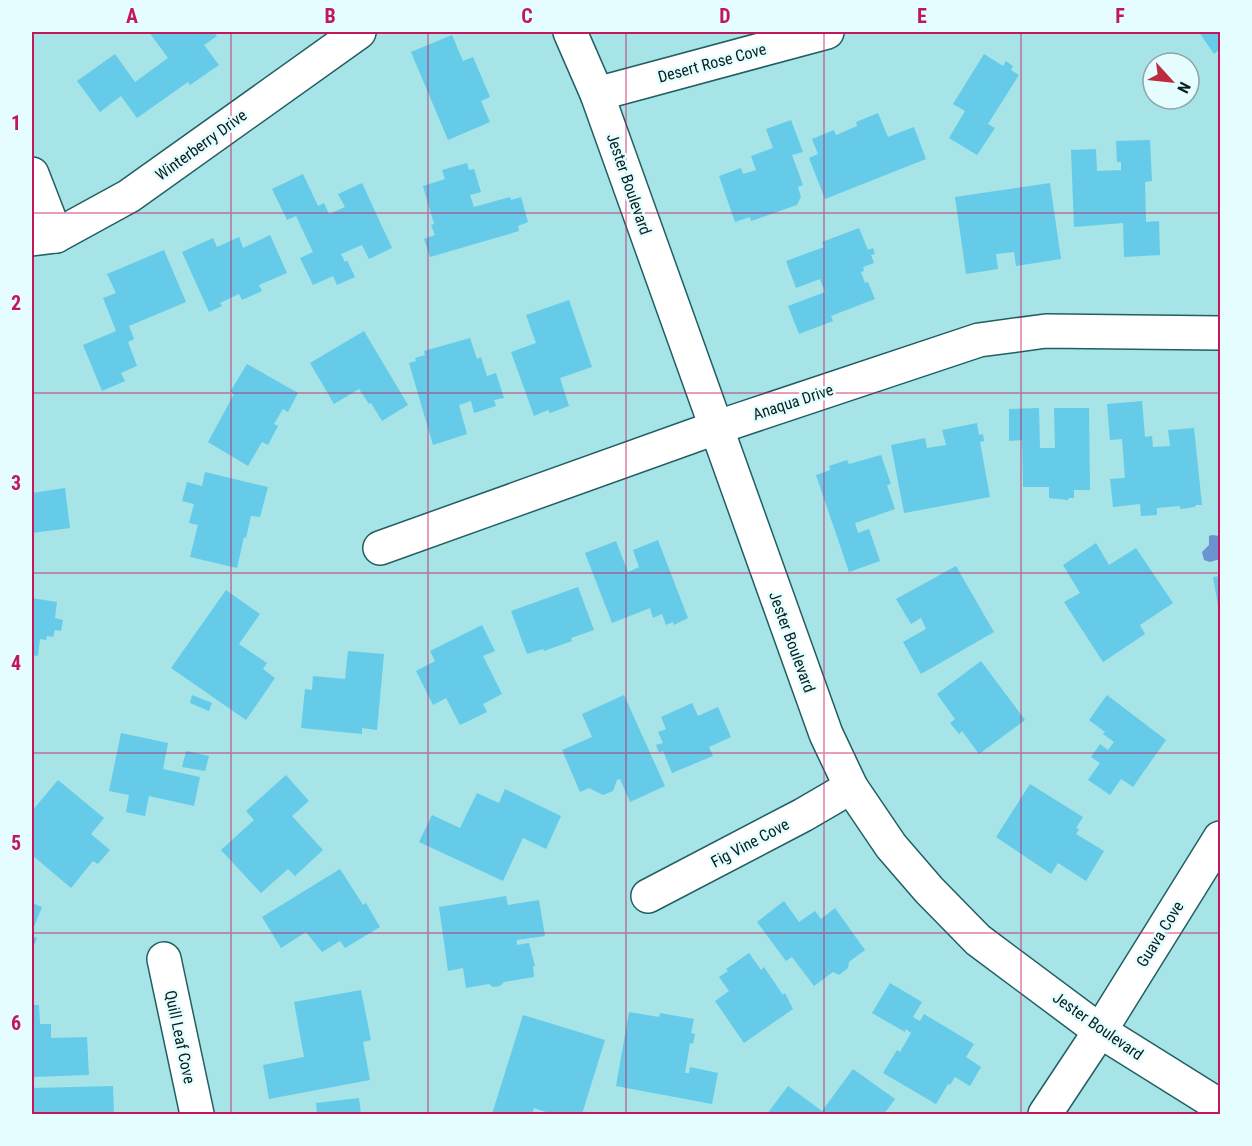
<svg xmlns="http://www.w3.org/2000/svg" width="1252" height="1146" font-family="'Roboto Condensed',sans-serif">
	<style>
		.water { fill: #6c93d1 }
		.building { fill: #65cbe8 }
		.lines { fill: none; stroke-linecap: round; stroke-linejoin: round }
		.minor-casing { stroke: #215f62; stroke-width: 36 }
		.tertiary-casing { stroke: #215f62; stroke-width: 36 }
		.minor { stroke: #fff; stroke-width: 33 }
		.tertiary { stroke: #fff; stroke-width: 33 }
		.grid { fill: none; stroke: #c2185b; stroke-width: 1.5; stroke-opacity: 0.55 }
		.labels { text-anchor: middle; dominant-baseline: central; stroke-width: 5; stroke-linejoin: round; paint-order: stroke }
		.street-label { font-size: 16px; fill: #062021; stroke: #e5fdfe }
		.neatline { fill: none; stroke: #c2185b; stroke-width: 2 }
		.grid-label { font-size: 20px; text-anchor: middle; font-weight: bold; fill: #c2185b }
	</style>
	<rect width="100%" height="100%" fill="#a6e4e7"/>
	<path class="water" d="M1212,535l8,1v23l-10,3 -6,-2 -2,-8 7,-7v-9z"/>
	<g class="building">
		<path d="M149,32h65l3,4 -13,9 15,20 -29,20 -2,-3 -51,36 -16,-22 -21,16 -23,-31 38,-27 20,28 33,-24z"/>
		<path d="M1199,32h21v17l-6,5z"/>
		<path d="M452,35l11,26 10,-4 17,40 -9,4 9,21 -42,18 -37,-88z"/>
		<path d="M984,54l19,12 3,-5 7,5 -2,4 8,5 -31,49 7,4 -18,27 -28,-17 16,-27 -12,-7z"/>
		<path d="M878,113l10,24 26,-10 12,32 -101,40 -16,-41 9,-4 -6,-15 22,-9 2,5 21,-9 -1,-4z"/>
		<path d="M791,120l12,32 -11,3 11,30 -5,2 3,10 -4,8 -46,16 -1,-4 -15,5 -16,-46 22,-8 2,6 13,-4 -5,-14 22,-8 -7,-19z"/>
		<path d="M1150,140l2,41 -7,1 1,40 13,-1 1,34 -36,2 -1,-34 -49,4 -3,-77 25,-1 1,22 24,-1v-8h-4l-1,-21z"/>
		<path d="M467,163l2,7 5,-1 7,23 -11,3 4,12 36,-10 1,3 10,-3 7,25 -10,4 1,5 -89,26 -6,-18 11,-4 -4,-10 3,-1 -11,-38 22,-7 -3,-9z"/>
		<path d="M303,174l15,32 6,-3 5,11 16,-7 -7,-13 24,-11 30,65 -23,11 -7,-14 -21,9 4,8 2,-2 8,17 -18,8 -4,-9 -20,9 -13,-27 13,-6 -17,-36 -9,4 -15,-31z"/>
		<path d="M1050,183l11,76 -45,7 -2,-14 -18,2 2,15 -32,5 -11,-77z"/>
		<path d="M859,228l9,22 5,-2 2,6 -4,1 3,8 -11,4 1,4 -3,1 4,11 3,-1 7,17 -44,17 2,5 -34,13 -11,-28 37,-14 -5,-13 -24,9 -10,-27 38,-14 -2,-5z"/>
		<path d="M270,235l17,38 -28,12 3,6 -20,9 -3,-6 -19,9 2,3 -13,6 -27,-60 31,-14 4,9 22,-10 4,11z"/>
		<path d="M164,250l22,52 -57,24 5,13 -6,3 9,24 -16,7 4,8 -23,10 -19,-46 33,-14 -13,-33 13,-5 -9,-19z"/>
		<path d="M569,300l23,67 -32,11 9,28 -19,7 -2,-3 -14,6 -23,-64 25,-9 -10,-28z"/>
		<path d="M364,331l44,74 -26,16 -11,-18 -2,1 -10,-15 -25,15 -24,-41z"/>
		<path d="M470,338l7,21 4,-2 6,19 9,-3 8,25 -10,2 2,6 -22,7 -3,-12 -12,4 8,29 -34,11 -24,-82 7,-2 -1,-3 10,-3 -1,-4z"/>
		<path d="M247,364l51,29 -10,19 -5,-3 -9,15 4,2 -10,19 -6,-3 -14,24 -40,-24 26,-48 -4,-2z"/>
		<path d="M1142,401l3,36 7,-1 1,11 17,-1 -2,-16 26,-2 8,77h-6l-1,2 -15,2v-3l-23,2v7l-16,1 -1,-12 -27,3 -3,-28 15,-1 -3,-39 -12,1 -3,-36z"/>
		<path d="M1039,408l1,40h15l-1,-40h35l1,82h-16v8h-5l-1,2 -19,-2v-11h-26l-1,-47 -13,1v-32z"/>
		<path d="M977,423l2,12 4,-1 1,7 -4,1 10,55 -86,16 -13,-68 34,-7 2,10 19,-3 -4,-15z"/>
		<path d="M881,455l10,29 -4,1 8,24 -40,14 3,10 11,-4 11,32 -31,11 -33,-97 14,-5 -1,-4 18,-6 2,4z"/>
		<path d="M205,472l63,15 -8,30 -9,-1 -5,22 -2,-1 -7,31 -47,-11 8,-32 -9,-2 5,-19 -12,-3 5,-19 15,4z"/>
		<path d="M65,488l5,40 -38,5v-40z"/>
		<path d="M658,540l30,78 -14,7 -1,-3 -7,3 -4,-11 -9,4 -3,-10 -38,15 -27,-70 31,-12 12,31 11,-5 -6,-17z"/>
		<path d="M1096,543l13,22 27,-17 37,55 -33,22 5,9 -42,28 -39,-60 16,-9 -17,-28z"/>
		<path d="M956,566l38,66 -73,42 -18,-32 23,-13 -5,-11 -10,6 -15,-25z"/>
		<path d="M1220,576v35h-1l-6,-34z"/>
		<path d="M578,587l16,43 -23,8 1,3 -28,10 -1,-2 -16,5 -16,-43z"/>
		<path d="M226,590l34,24 -21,30 28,19 -4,6 12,9 -29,42 -75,-52z"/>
		<path d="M32,598l25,4 -2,16 8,2 -2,11 -6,-1 -2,7 -6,-1 -1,4 -6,-1 -2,17 -6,-1z"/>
		<path d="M482,625l13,26 -12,5 19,38 -19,10 4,8 -27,13 -14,-27 -13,7 -17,-34 19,-10 -5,-10z"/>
		<path d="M348,651l36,3 -7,76 -15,-2v6l-61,-6 4,-39 7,1 1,-14 32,3z"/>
		<path d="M981,661l44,59 -46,34 -17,-23 -3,3 -9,-11 5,-4 -18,-25z"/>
		<path d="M192,695l20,8 -3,8 -19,-8z"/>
		<path d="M624,695l41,91 -35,16 -10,-23 -3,1 -4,11 -10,4 -14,-7 -9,4 -18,-42 30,-13 -10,-23z"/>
		<path d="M1107,695l59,45 -33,47 -12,-8 -11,16 -22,-15 12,-17 -9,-6 9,-13 8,6 6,-8 -11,-8 2,-2 -16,-12z"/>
		<path d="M692,703l6,13 20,-9 13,30 -22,10 4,9 -41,17 -9,-22 -4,2 -3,-8 7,-2 -5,-11 8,-3 -5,-12z"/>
		<path d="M121,733l47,10 -5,26 37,8 -6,29 -45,-10 -4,20 -19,-4 3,-17 -20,-4z"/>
		<path d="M186,751l23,5 -4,15 -23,-4z"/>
		<path d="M286,775l23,26 -17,15 31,34 -28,26 -7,-7 -27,24 -40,-43 33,-30 -8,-9z"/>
		<path d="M58,780l46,38 -13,16 19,16 -12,14 -5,-3 -22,27 -39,-33v-44z"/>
		<path d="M1030,784l53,33 -7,11 3,1 -3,5 28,17 -18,30 -28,-18 -7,11 -55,-37z"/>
		<path d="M505,789l56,27 -15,33 -23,-11 -20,43 -84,-39 13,-27 28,13 17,-35 22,10z"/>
		<path d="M340,869l23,36 3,-2 14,24 -35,21 -5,-7 -18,11 -16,-20 -25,16 -19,-31z"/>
		<path d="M506,896l2,9 31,-5 6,36 -28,4v5l12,-2 6,23h-2l1,11 -30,5 -4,4 -7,1 -4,-3 -23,4 -3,-20 -15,3 -9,-64z"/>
		<path d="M784,901l15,21 16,-11 6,8 14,-11 30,42 -16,12 -1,6 -9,7 -6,-3 -19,14 -22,-29 -6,4 -29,-39z"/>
		<path d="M32,903l10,4 -10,25z"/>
		<path d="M32,936l5,2 -5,13z"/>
		<path d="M749,953l12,17 3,-3 19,28 2,-2 8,16 -49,34 -29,-42 14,-10 -10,-14 9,-6 -2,-2z"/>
		<path d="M890,983l32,19 -9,15 7,4 4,-7 50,30 -8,13 15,10 -11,19 -15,-9 -5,8 -2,-1 -12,20 -53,-31 14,-23 3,2 11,-19 -5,-4 -1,3 -33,-19z"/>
		<path d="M361,990l10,50 -8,2 7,38 -101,19 -6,-34 41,-8 -10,-55z"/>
		<path d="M32,1005h7l1,19h11v14l36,-1 2,38 -57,2z"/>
		<path d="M629,1012l30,5 1,-4 34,6 -3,14 4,1 -2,10 -3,-1 -5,30h4l1,-6 28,6 -6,31 -96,-18z"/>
		<path d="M523,1015l82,25 -23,74h-30l-18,-6 -2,6h-40z"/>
		<path d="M853,1069l42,30 -11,15h-117l21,-28 34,25z"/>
		<path d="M113,1086l1,28h-82v-26z"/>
		<path d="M359,1098l2,16h-44l-1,-11z"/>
	</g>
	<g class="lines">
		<g class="minor-casing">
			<g id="minor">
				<path d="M597,94l230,-62"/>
				<path d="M32,174l24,62"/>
				<path d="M32,239l24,-3 73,-40 230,-164"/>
				<path d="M380,548l335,-120 264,-88 67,-9 174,2"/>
				<path d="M648,896l155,-81 48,-28"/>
				<path d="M164,959l33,155"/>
				<path d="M1100,1031l120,-193"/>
			</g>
		</g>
		<g class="tertiary-casing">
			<g id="tertiary">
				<path d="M570,32l27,62 229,640 25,53 40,59 38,44 49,50 122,91 120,75"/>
				<path d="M1045,1114l55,-83"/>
			</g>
		</g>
		<use href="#minor" class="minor"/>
		<use href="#tertiary" class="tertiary"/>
	</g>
	<path class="grid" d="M231,32v1082M428,32v1082M626,32v1082M824,32v1082M1021,32v1082M32,213h1188M32,393h1188M32,573h1188M32,753h1188M32,933h1188"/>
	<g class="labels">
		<g class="street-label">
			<text transform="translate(712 63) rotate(-15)">Desert Rose Cove</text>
			<text transform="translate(201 145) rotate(-36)">Winterberry Drive</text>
			<text transform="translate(629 184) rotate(71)">Jester Boulevard</text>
			<text transform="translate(793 402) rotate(-18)">Anaqua Drive</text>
			<text transform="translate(792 642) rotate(70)">Jester Boulevard</text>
			<text transform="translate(750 843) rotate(-28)">Fig Vine Cove</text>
			<text transform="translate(1160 934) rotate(-58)">Guava Cove</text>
			<text transform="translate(1098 1026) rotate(35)">Jester Boulevard</text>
			<text transform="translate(180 1037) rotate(78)">Quill Leaf Cove</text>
		</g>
	</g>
	<rect width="1252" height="1146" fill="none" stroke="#e5fdfe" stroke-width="66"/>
	<g transform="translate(1171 81) rotate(117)"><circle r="28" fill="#e5fdfe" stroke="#8ca5a6" stroke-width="1.5"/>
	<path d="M0-4.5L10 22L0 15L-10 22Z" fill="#bd2c3e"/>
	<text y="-9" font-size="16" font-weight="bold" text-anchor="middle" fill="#062021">N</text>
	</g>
	<rect x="33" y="33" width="1186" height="1080" class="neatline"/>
	<g class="grid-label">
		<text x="132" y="23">A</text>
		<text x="330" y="23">B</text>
		<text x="527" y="23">C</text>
		<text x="725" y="23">D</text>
		<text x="922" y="23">E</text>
		<text x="1120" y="23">F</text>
		<text x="16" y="130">1</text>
		<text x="16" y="310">2</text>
		<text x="16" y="490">3</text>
		<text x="16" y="670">4</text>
		<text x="16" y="850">5</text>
		<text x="16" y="1030">6</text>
	</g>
</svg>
